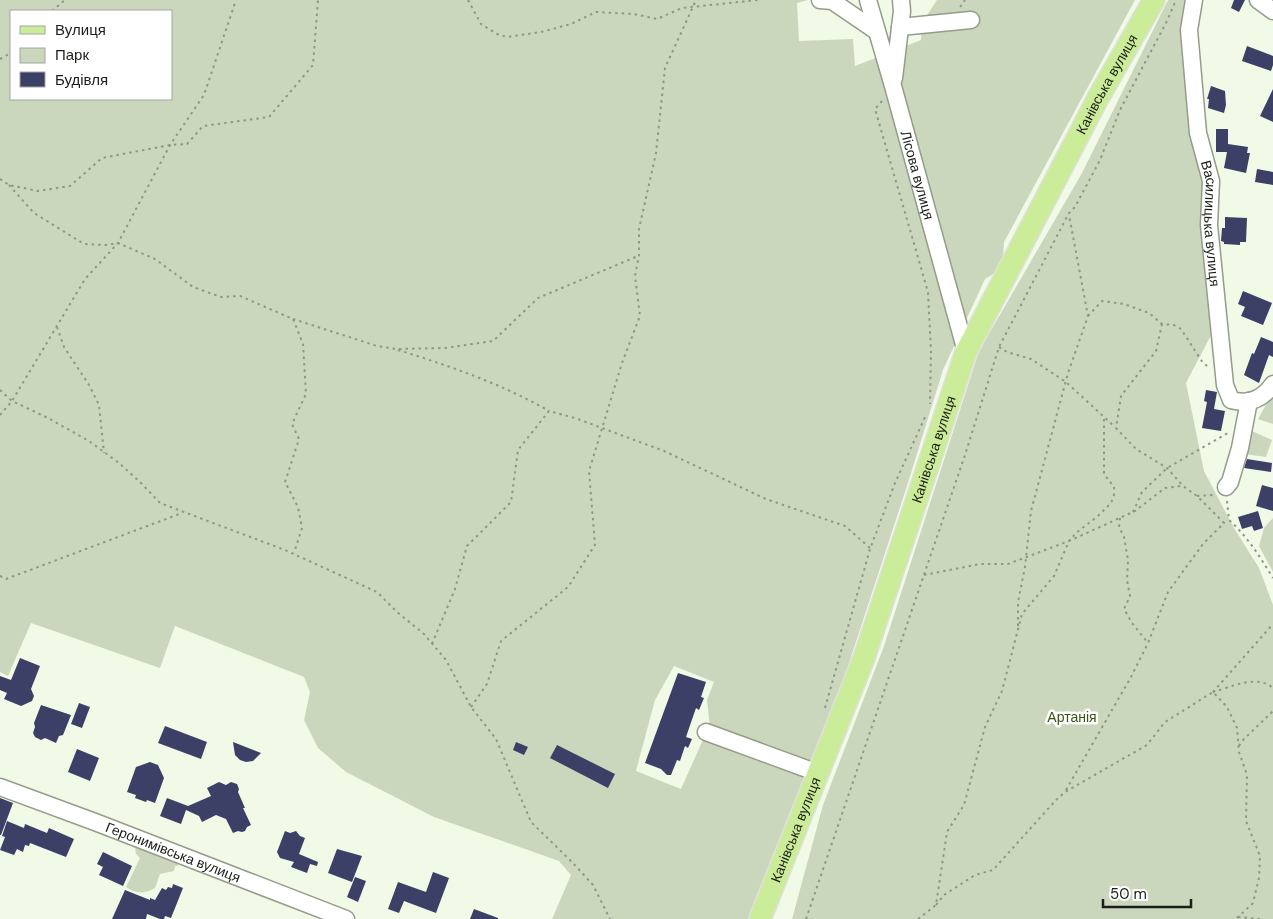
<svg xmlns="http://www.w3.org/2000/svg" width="1273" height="919" font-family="'DM Sans',sans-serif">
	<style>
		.green { fill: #cbd7bc; fill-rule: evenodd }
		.building { fill: #3d4066 }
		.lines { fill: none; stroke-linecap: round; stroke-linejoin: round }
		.minor-casing { stroke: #949c8a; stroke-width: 19 }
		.major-casing { stroke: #dfe0df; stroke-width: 24 }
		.path { stroke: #8f9688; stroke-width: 2; stroke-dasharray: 2.5 4; stroke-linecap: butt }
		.minor { stroke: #fff; stroke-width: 16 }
		.major { stroke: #cbec98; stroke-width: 21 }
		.labels { text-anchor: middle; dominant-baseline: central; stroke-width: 5; stroke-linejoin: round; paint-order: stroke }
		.street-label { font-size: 14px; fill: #1b1f18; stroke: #fff }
		.park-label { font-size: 14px; fill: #3a5312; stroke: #fff }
	</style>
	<rect width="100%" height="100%" fill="#f1fae7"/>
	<g class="green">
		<path d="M0,0h808l-11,3 2,38 54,-2 2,27 66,-26 1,-17 15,-23h198l-131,242c-1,20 0,27 -19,37l-42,91 -36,116 -92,281 -105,-39 -3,-28 7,-18 -40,-16 -19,34 -19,71 45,18 24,-54 107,39 -59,145h-201l19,-44 -12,-14 -125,-44 -88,-45 -28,-24 -14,-28 6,-28 -6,-15 -129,-51 -15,42 -129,-45 -23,53 -8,-4zM11,11h160v88h-160z"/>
		<path d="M1168,0h20l3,63 18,201 11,54 -34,65 18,88 30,57 25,40 14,37v314h-481l31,-114 61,-159 95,-295 103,-178z"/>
		<path d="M1272,394l1,1v29l-15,-5z"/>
		<path d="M1252,431l20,9 -6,17 -22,-3z"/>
		<path d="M1273,518v54l-14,-26 5,-18z"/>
		<path d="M137,847h4l37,15v4h-3l-1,5 -14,3 -5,14c-10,6 -20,6 -29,-1l14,-29 -4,-4 -1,-5z"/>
	</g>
	<g class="building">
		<path d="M1234,0h11l-6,12 -8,-4z"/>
		<path d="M1247,46l26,10v9l-2,6 -29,-10z"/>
		<path d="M1211,86l14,5 1,14 -2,8 -16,-5 1,-9h-2z"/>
		<path d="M1273,89v33l-13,-6z"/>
		<path d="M1216,129h12v19v-4l20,3 -1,6h3l-4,20 -22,-5 3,-16h-11z"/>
		<path d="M1257,169l16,3v13l-18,-3z"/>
		<path d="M1225,217l22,1 -1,24h-6v3l-16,-1v-2l-3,-1 1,-13h3z"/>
		<path d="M1243,291l29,12 -9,22 -22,-9 4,-9 -7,-3z"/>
		<path d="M1261,337l12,5v15l-4,-2 -10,28 -15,-8 8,-22 2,1z"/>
		<path d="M1206,390l11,2 -3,17 11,2 -4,20 -19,-3 5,-26 -3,-1z"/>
		<path d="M1247,459l25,4 -1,9 -27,-4z"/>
		<path d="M1262,485l11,3v23l-17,-5z"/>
		<path d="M1258,511l5,17 -9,3 -2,-5 -10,3 -4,-12z"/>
		<path d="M20,658l20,8 -9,23 3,7 -2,5 -11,5 -17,-7 3,-6 -7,-3v-14l11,4z"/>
		<path d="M678,673l28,9 -5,15 3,1 -5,12 -3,-2 -10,29 6,2 -4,9 -3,-2 -5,15 -3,-1 -6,15h-4l-6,-6 -16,-6z"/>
		<path d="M79,703l11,4 -8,21 -11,-4z"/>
		<path d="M41,705l30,10 -8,20 -4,1 -3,7 -11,-5 -4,2 -6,-3 -2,-4 2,-6 -1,-4z"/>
		<path d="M165,726l42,16 -6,17 -43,-16z"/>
		<path d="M233,742l28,11 -8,8 -7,1 -6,-2 -5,-5z"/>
		<path d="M516,742l12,5 -4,8 -11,-5z"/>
		<path d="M557,745l58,29 -7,14 -58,-30z"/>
		<path d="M77,749l22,9 -9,23 -22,-9z"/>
		<path d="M150,762l8,3 6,13 -9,25 -8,-3 -1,2 -11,-4 1,-3 -9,-3 9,-25z"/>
		<path d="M219,782l7,3 5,-3 6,2 2,5 -1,3 7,16h-2l8,17 -4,2 -2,4 -3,1 -4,-1 -5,2 -7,-14 -10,-4 -14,7 -3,-6 -13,-6 -5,14 -21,-8 7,-18 21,8 23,-10 -4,-8z"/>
		<path d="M0,798l13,5 -12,32h-1z"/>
		<path d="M7,821l17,7 1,-4 22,9 2,-5 25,11 -8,18 -36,-14 -1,3 -4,-1 -2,7 -6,-3 -3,6 -14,-5 5,-13 -3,-1z"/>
		<path d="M285,831l5,2 6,-2 4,5 5,2 -6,16 19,8 -1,4 -7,-2 -3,9 -16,-6 3,-5 -14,-4 -3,-6z"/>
		<path d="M337,849l25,7 -10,26 -24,-9z"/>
		<path d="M103,852l29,14 -9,20 -24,-11 4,-8 -6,-3z"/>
		<path d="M433,872l16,6 -13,35 -32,-12 -5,12 -11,-4 10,-27 28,10z"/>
		<path d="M355,877l11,4 -8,21 -11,-5z"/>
		<path d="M173,884l10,4 -12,30 -6,-2 -1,3h-4l-13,-5 -1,5h-34l13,-29 25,10v-2l5,2 7,-12 4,2 2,-3 4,1z"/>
		<path d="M474,909l24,9v1h-28z"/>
	</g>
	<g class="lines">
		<g class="minor-casing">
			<g id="minor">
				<path d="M820,0l12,1 44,30"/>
				<path id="s1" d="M868,0l25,86 73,266"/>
				<path id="s2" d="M1194,0l-5,30 9,103 13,48 -2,44 16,160 6,15c18,5 32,-1 42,-16"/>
				<path d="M1258,0l15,11"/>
				<path d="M900,27l71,-7"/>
				<path d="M894,78l8,-67 -1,-11"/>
				<path d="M1226,487l4,-5 10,-34 9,-47"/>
				<path d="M706,732l112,41"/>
				<path id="s3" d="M0,787l95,35 251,97"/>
			</g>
		</g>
		<g class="major-casing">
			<g id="major">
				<path id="s4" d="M760,919l104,-261 102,-306 132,-254 56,-98"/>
			</g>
		</g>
		<g class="path">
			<path d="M468,0l13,24 16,10 10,3 34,-5 30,-8 25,-12 38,2 23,5 25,-11 76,-8"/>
			<path d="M960,7l5,-7"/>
			<path d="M52,11l13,-11"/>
			<path d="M0,59l11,-6"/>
			<path d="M882,101l-7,8 53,183 3,60 -1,52"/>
			<path d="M0,179l9,6 29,6 32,-5 32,-28 68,-13 17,-1 16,-18 66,-9 44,-52 5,-65"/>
			<path d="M9,185l25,28 50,31 22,1 12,-2 37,16 38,28 28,10 19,-1 53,23 10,25 3,50 -14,30 7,15 -14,43 13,25 4,21 -8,25"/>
			<path d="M1088,316l14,-15 22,3 25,9 13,11 12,1 7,4 22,34 7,5"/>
			<path d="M293,319l84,27 19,3 49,-1 48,-7 45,-43 100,-42"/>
			<path d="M57,327l7,20 25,38 10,20 5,48"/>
			<path d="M999,347l8,5 24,7 35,23 49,45"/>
			<path d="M398,350c52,16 104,34 151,61"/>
			<path d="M0,390l12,11 36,17 41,23 30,22 22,20 19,20 125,47 92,42 20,20 27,22 22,26 25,47 25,32 35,83 41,40 21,23 17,34"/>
			<path d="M0,415l12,-14 73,-122 33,-36 52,-98 34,-50 32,-95"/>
			<path d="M1197,496l17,-1"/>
			<path d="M1227,501l2,19c19,17 31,37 44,58"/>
			<path d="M1133,512l9,-20 25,-24 61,-35"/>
			<path d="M1120,518l-1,9 5,10 4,23 -1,20 3,16 -6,13 8,14 16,20"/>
			<path d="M924,575l56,-11h28l61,-23 7,-8 22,-17 13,-13 3,-8v-8l-10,-13v-57"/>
			<path d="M0,576l6,3 176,-66"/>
			<path d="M1018,626v-24l7,-35 6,-56 37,-138 20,-57 -19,-101"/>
			<path d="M432,644l23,-55 12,-43 44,-44 7,-52 31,-39 26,7 89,33 102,48 79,27 25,22"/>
			<path d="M1213,692l60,-68"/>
			<path d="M1213,692c18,-5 44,-18 60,-4"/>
			<path d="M471,707l16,-23 14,-43 67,-54 27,-42 -6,-74 33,-108 18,-47 -5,-40 4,-21v-26l17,-76 9,-85 31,-68"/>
			<path d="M825,708l45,-159 25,-66 31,-68"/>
			<path d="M1239,746l3,-5 31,-30"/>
			<path d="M1066,790l65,-113 17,-34 20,-51 35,-48 21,-21 -27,-27 -14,-10 -16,-18 -31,-19 -20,-21 5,-32 35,-45 6,-27"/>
			<path d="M936,905l8,-10 31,-20 18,-5 63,-70 9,-8 82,-47 18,-23 48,-30 14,15 10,21 2,24 8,23 -1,46 14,35 -1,22 -6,25 -17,16"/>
			<path d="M1238,917l22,2"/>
			<path d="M806,919l158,-461 35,-111 70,-134 6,-6 25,-47 20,-50 47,-89 9,-21"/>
			<path d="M918,919l18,-14 11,-73 17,-27 21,-78 17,-36 20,-77 32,-38 15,-35 66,-30 30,-23 16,-2"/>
		</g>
		<use href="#minor" class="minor"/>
		<use href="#major" class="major"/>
	</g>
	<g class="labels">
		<g class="street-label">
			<text stroke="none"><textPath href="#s4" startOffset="906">Канівська вулиця</textPath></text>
			<text stroke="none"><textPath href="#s1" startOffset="182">Лісова вулиця</textPath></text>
			<text stroke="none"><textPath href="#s2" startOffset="226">Василицька вулиця</textPath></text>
			<text stroke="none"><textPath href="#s4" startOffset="501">Канівська вулиця</textPath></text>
			<text stroke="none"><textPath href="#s4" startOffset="96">Канівська вулиця</textPath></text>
			<text stroke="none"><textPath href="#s3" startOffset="185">Геронимівська вулиця</textPath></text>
		</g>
		<g class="park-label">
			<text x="1072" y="717">Артанія</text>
		</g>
	</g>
	<rect x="10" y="10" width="162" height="90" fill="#ffffff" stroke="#a4a5a3"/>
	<rect x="20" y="26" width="25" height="8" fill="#cbec98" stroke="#a4a5a3"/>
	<text x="55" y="35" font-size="15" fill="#1b1f18">Вулиця</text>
	<rect x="20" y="48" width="25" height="15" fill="#cbd7bc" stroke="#a4a5a3"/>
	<text x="55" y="60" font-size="15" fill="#1b1f18">Парк</text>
	<rect x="20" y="72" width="25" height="15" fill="#3d4066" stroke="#a4a5a3"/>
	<text x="55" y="85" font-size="15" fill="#1b1f18">Будівля</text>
	<path d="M1103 899v8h88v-8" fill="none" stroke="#1b1f18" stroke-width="2.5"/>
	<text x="1110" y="899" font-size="15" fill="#1b1f18" stroke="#ffffff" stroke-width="4" paint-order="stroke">50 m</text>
</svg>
